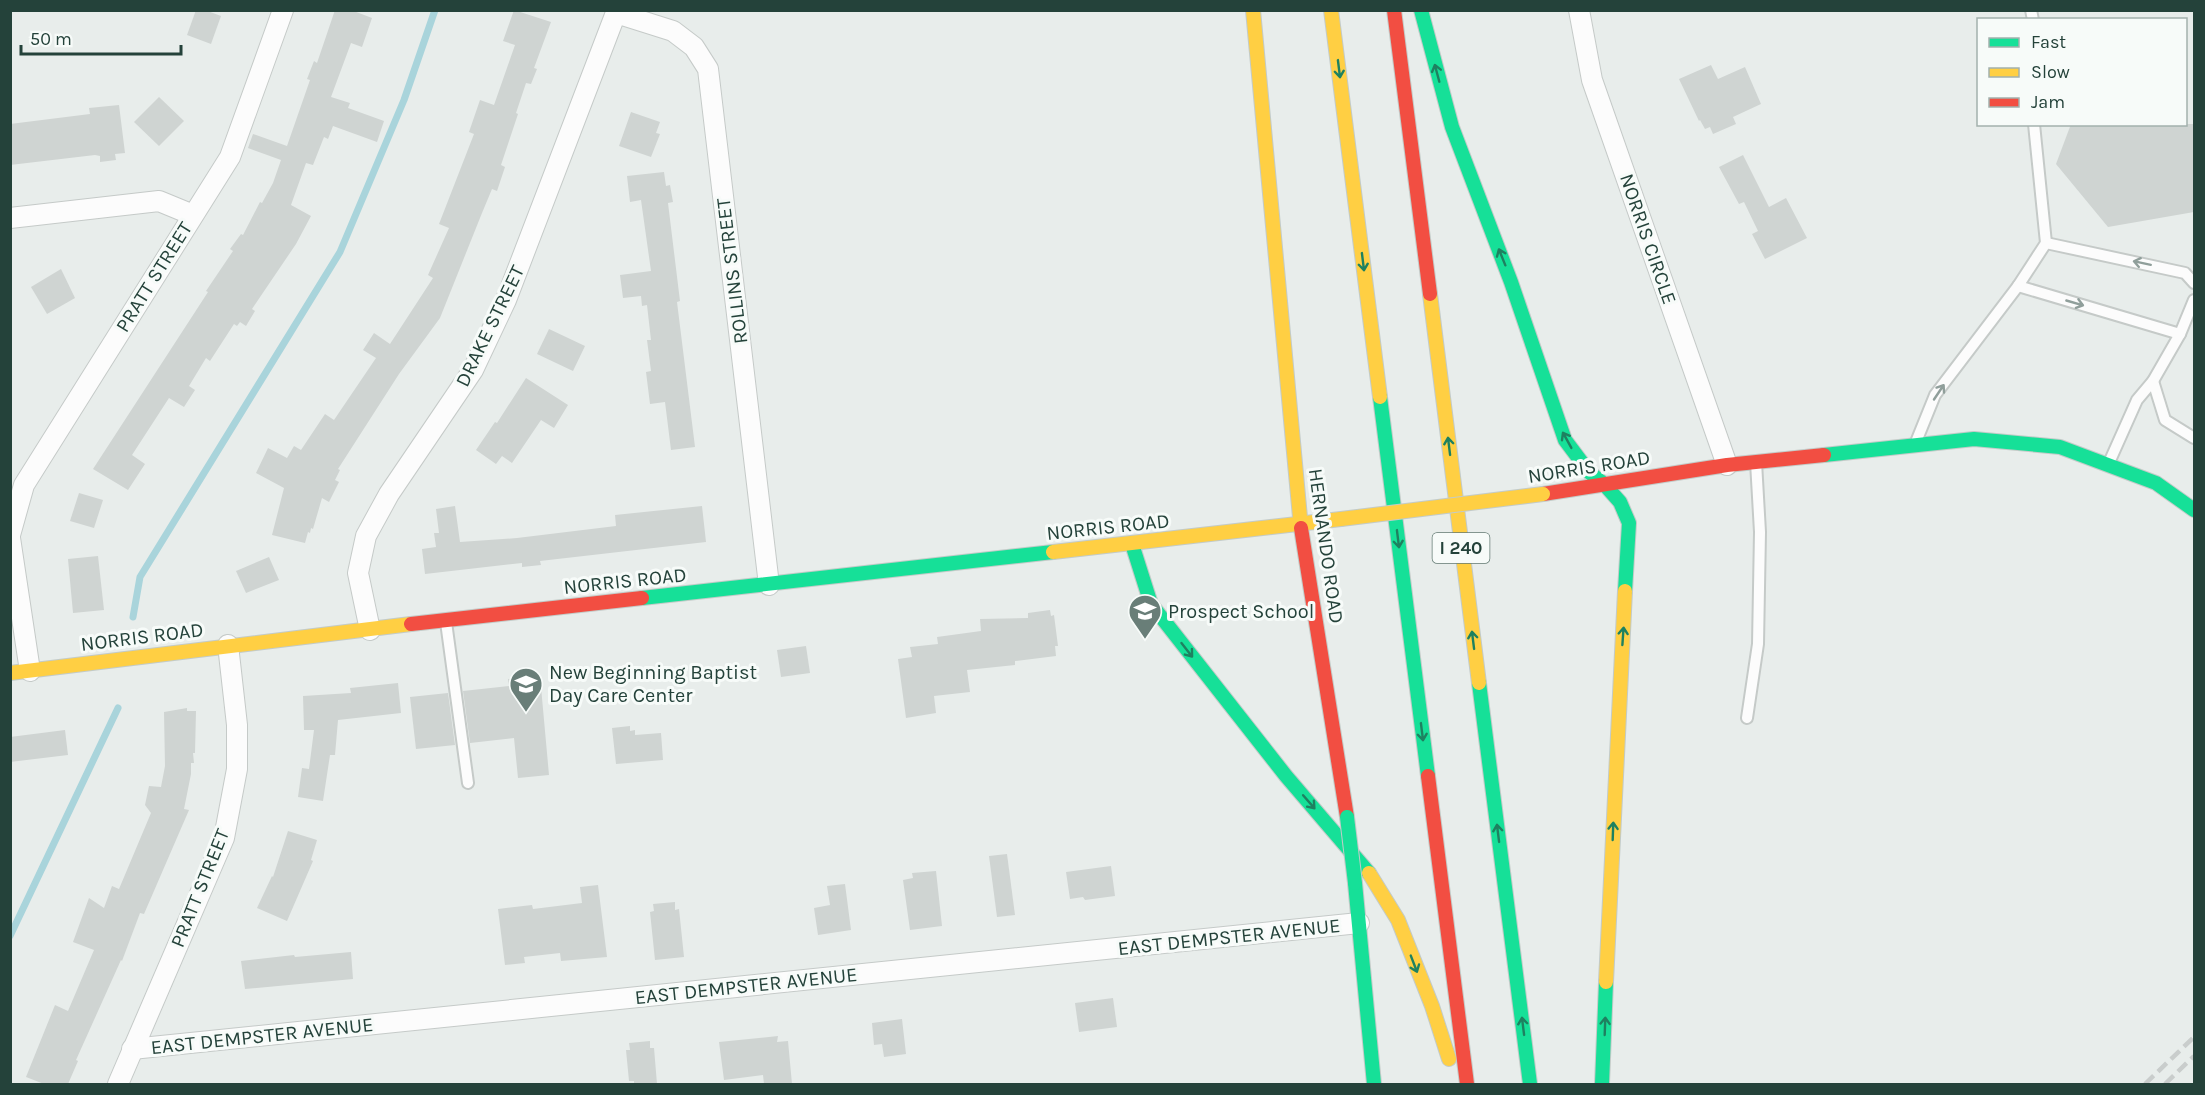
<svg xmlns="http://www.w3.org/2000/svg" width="2205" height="1095" font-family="Karla,sans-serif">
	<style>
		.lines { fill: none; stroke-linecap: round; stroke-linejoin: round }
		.stream { stroke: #a9d4db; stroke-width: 7 }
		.building { fill: #cfd4d2 }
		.lane-casing { stroke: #c5cac8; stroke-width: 14 }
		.street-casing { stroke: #c5cac8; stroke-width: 22 }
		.fast-casing { stroke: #c3cbc8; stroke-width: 16 }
		.slow-casing { stroke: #c3cbc8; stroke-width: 16 }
		.jam-casing { stroke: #c3cbc8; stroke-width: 16 }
		.lane { stroke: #fcfcfc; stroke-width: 10 }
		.street { stroke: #fcfcfc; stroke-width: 20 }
		.fast { stroke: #16e098; stroke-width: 14 }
		.slow { stroke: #ffcf43; stroke-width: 14 }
		.jam { stroke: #f24e42; stroke-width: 14 }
		.rail { stroke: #c9cdcc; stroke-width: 4.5; stroke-dasharray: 12 6; stroke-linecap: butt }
		.fast-bridge-casing { stroke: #c3cbc8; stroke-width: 16; stroke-linecap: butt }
		.slow-bridge-casing { stroke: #c3cbc8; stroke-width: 16; stroke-linecap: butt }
		.fast-bridge { stroke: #16e098; stroke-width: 14 }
		.slow-bridge { stroke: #ffcf43; stroke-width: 14 }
		.oneway { stroke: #1e8160 }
		.oneway2 { stroke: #909f9b }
		.labels { text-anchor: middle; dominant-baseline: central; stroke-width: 6; stroke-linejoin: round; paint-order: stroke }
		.shield { fill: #f7fbf9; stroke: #637a73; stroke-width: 1.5 }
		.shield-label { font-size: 18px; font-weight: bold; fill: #24423a }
		.street-label { font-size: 20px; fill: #24423a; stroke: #f7fbf9 }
		.poi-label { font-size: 20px; fill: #24423a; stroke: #f7fbf9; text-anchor: start }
	</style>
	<rect width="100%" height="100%" fill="#e8edeb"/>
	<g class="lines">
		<g class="stream">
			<path d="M133,617l7,-40 200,-325 64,-152 31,-90"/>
			<path d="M10,936l108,-228"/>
		</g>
	</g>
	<g class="building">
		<path d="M196,10h9l16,6 -10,28 -24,-9z"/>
		<path d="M335,10h16l21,8 -10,29 -11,-4 -20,54 19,6 -2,5 36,13 -7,21 -44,-16 -5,13 -4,-2 -11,28 -7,-2 -15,42 20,11 -15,28 -44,65 3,2 -9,15 -6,-4 -3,4 -3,-2 -24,37 -4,-3 -17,28 6,4 -11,17 -15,-9 -37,57 13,9 -17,26 -35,-21 115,-177 -2,-1 27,-40 -3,-2 11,-15 2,1 17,-33 2,1 11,-20 8,-23 -33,-12 5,-14 34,12 23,-66 -3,-1 7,-18 3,2z"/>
		<path d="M514,10l37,12 -17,46 3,1 -6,15 -5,-1 -10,30 2,1 -17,51 4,2 -8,24 -5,-2 -10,24 -42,105 -41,56 -61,95 2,1 -5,10 4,2 -10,20 -7,-4 -9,31 -2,-1 -1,5 -2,-1 -3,11 -33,-8 12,-47 -28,-15 12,-25 19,10 7,-12 7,4 24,-36 9,6 42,-62 -13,-8 11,-17 16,11 43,-66 -5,-3 21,-47 -10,-4 35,-90 -5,-2 11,-32 14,5 21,-60 -12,-4z"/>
		<path d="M1711,65l7,14 27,-12 16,37 -28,13 3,7 -23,10 -3,-7 -5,2 -5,-9 -1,1 -20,-42z"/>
		<path d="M159,97l25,24 -25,25 -25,-24z"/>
		<path d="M119,105l6,48 -10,1 1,6 -16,2v-6l-5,-1 -85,10v-41l80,-10 -1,-6z"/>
		<path d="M631,112l29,10 -4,11 4,1 -9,23 -32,-11z"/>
		<path d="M2071,124h123v88l-86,15 -52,-63z"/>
		<path d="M1743,155l26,52 17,-9 21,40 -42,21 -13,-25 6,-3 -14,-29 -5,2 -20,-37z"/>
		<path d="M664,172l2,14 4,-1 3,17 -5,1 11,90 1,8 -3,1 18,145 -24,3 -6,-48 -15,2 -4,-32 5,-1 -4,-31h4l-4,-35 -5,1 -1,-10 -18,2 -3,-23 31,-4 -10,-71 -11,2 -3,-26z"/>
		<path d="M61,269l14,29 -28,16 -16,-27z"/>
		<path d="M549,329l36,17 -12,25 -36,-17z"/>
		<path d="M526,378l42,27 -14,23 -13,-8 -29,43 -10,-7 -6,8 -20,-14 19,-28 2,1z"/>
		<path d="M79,493l24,7 -9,28 -24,-7z"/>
		<path d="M455,506l5,36 57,-4 99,-12 -1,-11 87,-9 4,36 -166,19 1,4 -19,2v-4l-97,11 -3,-25 14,-2 -2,-14h5l-3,-24z"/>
		<path d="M98,556l6,54 -31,3 -5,-54z"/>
		<path d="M269,557l10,23 -33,13 -10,-22z"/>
		<path d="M1050,610l1,6 3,-1 4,31h-3l1,10 -41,5v4l-48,5 3,22 -36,4 2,17 -30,5 -8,-59 14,-2 -2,-10 28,-3 -1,-7 44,-6 -1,-12 48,-1v-5z"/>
		<path d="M806,646l4,27 -29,4 -4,-27z"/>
		<path d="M540,676l9,99 -31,3 -4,-40 -44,5 -7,-52 46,-5 -1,-7z"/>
		<path d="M398,683l3,30 -63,7 -3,35h-5l-7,46 -25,-4 4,-29 7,1 5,-39h-10l-1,-34 48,-3 -1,-5z"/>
		<path d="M448,693l7,52 -39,4 -6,-52z"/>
		<path d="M187,708v3h9l-1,42h-2l1,10h-3v11l-7,35 5,1 -45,104 -4,-1 -18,48 -1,-1 -45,100 2,1 -10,23h-24l-18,-7 29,-72 13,6 26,-61 -21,-8 16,-44 15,10 8,-22 7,3 32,-76 -6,-8 4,-19 12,1 4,-21 -1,-54z"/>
		<path d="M630,726v5l5,-1v5l26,-2 2,27 -47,4 -4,-36z"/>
		<path d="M65,730l3,25 -58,7v-25z"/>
		<path d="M288,831l29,9 -6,20 2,1 -26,60 -30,-13 15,-32 1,1z"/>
		<path d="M1007,854l8,61 -18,2 -8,-61z"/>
		<path d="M1111,866l4,30 -30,4 -2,-3 -13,2 -4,-27z"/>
		<path d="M936,871l6,55 -32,4 -7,-50 10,-2 -1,-5z"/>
		<path d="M845,884l6,46 -33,5 -4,-27 16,-3 -3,-19z"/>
		<path d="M598,885l9,72 -46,4 -1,-8 -36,4 1,6 -20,2 -7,-56 34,-4 1,4 49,-6 -2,-16z"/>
		<path d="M675,902v8l4,-1 5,48 -29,3 -5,-48 4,-1 -1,-7z"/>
		<path d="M351,952l2,27 -108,10 -4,-28 53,-6 1,2z"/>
		<path d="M1113,998l4,29 -38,5 -4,-29z"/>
		<path d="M902,1019l4,35 -22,3 -2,-13 -8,1 -2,-22z"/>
		<path d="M778,1036l-1,6 11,-1 4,43h-28l-1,-9 -39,5 -5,-38z"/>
		<path d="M650,1041v7h4l3,36h-23v-3h-5l-3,-31h4l-1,-7z"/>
	</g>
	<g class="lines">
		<g class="lane-casing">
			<g id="lane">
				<path d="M2031,10l2,10"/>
				<path d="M2046,243l139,30 9,10"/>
				<path d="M2018,286l162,48"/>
				<path d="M2153,381l12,39 29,18"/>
				<path d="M1916,442l19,-47 83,-109 28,-43 -12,-119"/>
				<path d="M2108,465l29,-65 16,-19 27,-47 14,-34"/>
				<path d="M446,622l22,161"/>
				<path d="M1747,718l11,-74 2,-112 -4,-70"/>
			</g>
		</g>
		<g class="street-casing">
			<g id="street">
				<path d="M1579,10l13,70 135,385"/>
				<path d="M616,13l57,18 21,16 14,22 61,516"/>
				<path d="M10,218l149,-17 34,14"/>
				<path d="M10,535l14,-50 206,-328 53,-147"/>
				<path d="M10,538l20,133"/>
				<path d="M370,630l-12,-57 8,-37 23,-42 84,-124 33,-70 111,-290"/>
				<path d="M132,1049l1227,-126"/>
				<path d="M118,1084l106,-246 13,-69v-44l-9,-80"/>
			</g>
		</g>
		<g class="fast-casing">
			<g id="fast">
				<path d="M1421,10l31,117 59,155 54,158 24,32 15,12 16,18 9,21 -4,68"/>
				<path d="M1380,397l48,379"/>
				<path d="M1824,455l150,-16 86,8 96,36 38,27"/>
				<path d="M1132,544l19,60 135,172 83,97"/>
				<path d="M642,598l411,-46"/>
				<path d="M1479,683l51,401"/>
				<path d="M1355,883l19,201"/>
				<path d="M1602,1084l4,-102"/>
			</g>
		</g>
		<g class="slow-casing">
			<g id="slow">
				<path d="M1253,10l48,518"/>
				<path d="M1331,10l49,387"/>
				<path d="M1430,294l49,389"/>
				<path d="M1053,552l288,-33"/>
				<path d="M10,673l401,-49"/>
				<path d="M1369,873l29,47 34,86 17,53"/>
				<path d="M1606,982l19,-391"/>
			</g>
		</g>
		<g class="jam-casing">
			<g id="jam">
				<path d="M1394,10l36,284"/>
				<path d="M1543,494l184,-29 97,-10"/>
				<path d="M1301,528l46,289"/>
				<path d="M411,624l231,-26"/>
				<path d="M1428,776l39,308"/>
			</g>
		</g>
		<use href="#lane" class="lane"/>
		<use href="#street" class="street"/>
		<use href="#fast" class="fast"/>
		<use href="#slow" class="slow"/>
		<use href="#jam" class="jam"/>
		<g class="rail">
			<path d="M2145,1084l49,-47"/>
			<path d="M2165,1084l29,-28"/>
		</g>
		<g class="fast-bridge-casing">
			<path id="fast-bridge" d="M1347,817l8,66"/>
		</g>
		<g class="slow-bridge-casing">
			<path id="slow-bridge" d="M1341,519l202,-25"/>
		</g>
		<use href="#fast-bridge" class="fast-bridge"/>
		<use href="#slow-bridge" class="slow-bridge"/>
	</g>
	<defs><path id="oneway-shaft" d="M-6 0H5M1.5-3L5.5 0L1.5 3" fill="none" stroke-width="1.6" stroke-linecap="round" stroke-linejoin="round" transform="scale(1.5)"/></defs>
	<g class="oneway">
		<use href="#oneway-shaft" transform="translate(1339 69) rotate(83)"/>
		<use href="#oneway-shaft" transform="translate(1437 73) rotate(-105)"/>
		<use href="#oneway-shaft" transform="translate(1502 257) rotate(-112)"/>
		<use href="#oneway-shaft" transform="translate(1363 262) rotate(83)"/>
		<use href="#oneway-shaft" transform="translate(1567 440) rotate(-119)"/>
		<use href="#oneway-shaft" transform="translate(1449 446) rotate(-97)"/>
		<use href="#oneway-shaft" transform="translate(1398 539) rotate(83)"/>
		<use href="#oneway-shaft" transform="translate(1623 636) rotate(-86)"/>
		<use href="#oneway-shaft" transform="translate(1473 640) rotate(-97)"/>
		<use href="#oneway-shaft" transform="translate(1187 650) rotate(52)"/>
		<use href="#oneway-shaft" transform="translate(1422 732) rotate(83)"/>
		<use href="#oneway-shaft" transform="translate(1309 802) rotate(49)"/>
		<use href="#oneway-shaft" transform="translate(1613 831) rotate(-88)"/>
		<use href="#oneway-shaft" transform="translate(1498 833) rotate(-97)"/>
		<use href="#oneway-shaft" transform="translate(1414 964) rotate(69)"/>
		<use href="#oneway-shaft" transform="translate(1523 1026) rotate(-97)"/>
		<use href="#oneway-shaft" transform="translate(1605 1026) rotate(-88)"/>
	</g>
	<g class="oneway2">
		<use href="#oneway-shaft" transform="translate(2142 263) rotate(-168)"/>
		<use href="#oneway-shaft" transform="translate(2075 303) rotate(16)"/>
		<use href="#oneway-shaft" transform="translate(1939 392) rotate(-56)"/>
	</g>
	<defs>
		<g id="school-pin" transform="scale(1.725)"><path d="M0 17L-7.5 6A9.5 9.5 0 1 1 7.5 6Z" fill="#697e78" stroke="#f7fbf9"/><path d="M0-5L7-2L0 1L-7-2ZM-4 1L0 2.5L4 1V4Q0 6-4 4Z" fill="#fff"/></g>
	</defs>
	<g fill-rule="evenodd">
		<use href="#school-pin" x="1145" y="611"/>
		<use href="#school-pin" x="526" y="684"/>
	</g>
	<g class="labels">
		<rect class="shield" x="1432.5" y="533" width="57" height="30" rx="4.5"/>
		<g class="shield-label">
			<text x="1461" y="548">I 240</text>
		</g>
		<g class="street-label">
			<text transform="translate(1648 239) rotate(71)">NORRIS CIRCLE</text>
			<text transform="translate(732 271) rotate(-97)">ROLLINS STREET</text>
			<text transform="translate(154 277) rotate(-58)">PRATT STREET</text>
			<text transform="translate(490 326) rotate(-64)">DRAKE STREET</text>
			<text transform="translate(1589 467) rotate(-9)">NORRIS ROAD</text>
			<text transform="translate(1108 527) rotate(-6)">NORRIS ROAD</text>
			<text transform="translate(1326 546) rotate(82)">HERNANDO ROAD</text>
			<text transform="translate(625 581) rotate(-6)">NORRIS ROAD</text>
			<text transform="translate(142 637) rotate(-7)">NORRIS ROAD</text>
			<text transform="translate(200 888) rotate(-68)">PRATT STREET</text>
			<text transform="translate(1229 937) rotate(-6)">EAST DEMPSTER AVENUE</text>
			<text transform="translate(746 986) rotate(-6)">EAST DEMPSTER AVENUE</text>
			<text transform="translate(262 1036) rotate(-6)">EAST DEMPSTER AVENUE</text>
		</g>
		<g class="poi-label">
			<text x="1168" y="611">Prospect School</text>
			<text x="549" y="672">New Beginning Baptist<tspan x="549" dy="23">Day Care Center</tspan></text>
		</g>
	</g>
	<rect width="2205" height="1095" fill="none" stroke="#24423a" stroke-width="24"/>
	<rect x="1977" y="18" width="210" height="108" fill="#f7fbf9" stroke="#a3b1ad" stroke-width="1.5"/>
	<rect x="1989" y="38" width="30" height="9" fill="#16e098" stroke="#a3b1ad" stroke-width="1.5"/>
	<text x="2031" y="48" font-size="18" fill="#24423a">Fast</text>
	<rect x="1989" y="68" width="30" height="9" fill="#ffcf43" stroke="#a3b1ad" stroke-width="1.5"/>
	<text x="2031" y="78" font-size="18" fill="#24423a">Slow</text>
	<rect x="1989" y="98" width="30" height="9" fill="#f24e42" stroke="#a3b1ad" stroke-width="1.5"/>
	<text x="2031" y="108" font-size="18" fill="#24423a">Jam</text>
	<path d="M21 45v9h160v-9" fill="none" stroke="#24423a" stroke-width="3"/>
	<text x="30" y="45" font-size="18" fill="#24423a" stroke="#f7fbf9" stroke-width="4.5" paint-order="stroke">50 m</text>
</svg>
